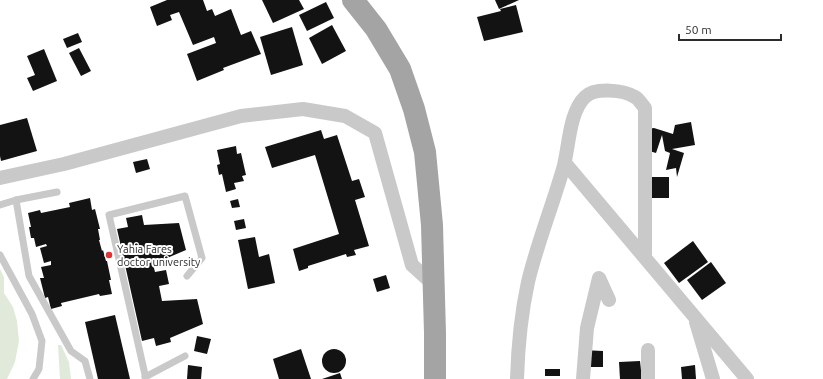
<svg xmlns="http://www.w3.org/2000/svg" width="823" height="379" font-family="Ubuntu,sans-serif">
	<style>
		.green { fill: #e1eada }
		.building { fill: #131313 }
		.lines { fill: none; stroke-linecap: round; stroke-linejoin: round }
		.lane { stroke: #c9c9c9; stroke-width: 7 }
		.street { stroke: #c9c9c9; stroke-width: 14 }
		.primary { stroke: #a4a4a4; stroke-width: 22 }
		.poi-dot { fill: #df3433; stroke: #fff; stroke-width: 1.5 }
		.labels { text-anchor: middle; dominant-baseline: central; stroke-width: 4; stroke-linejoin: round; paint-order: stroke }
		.poi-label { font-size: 11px; fill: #2c2c2c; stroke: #fff; text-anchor: start }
	</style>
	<rect width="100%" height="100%" fill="#fff"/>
	<g class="green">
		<path d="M0,269l4,8v16l9,14 4,14 2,20 -4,21 -8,17h-7z"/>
		<path d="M58,345h3l8,17 2,17h-11z"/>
	</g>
	<g class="building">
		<path d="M167,0h36l4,11 5,-2 3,7 16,-7 10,26 10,-4 10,23 -38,14 1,2 -27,11 -10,-27 29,-11 -2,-6 -21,8 -14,-33 -9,3 2,5 -15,6 -7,-19z"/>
		<path d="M262,0h37l5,9 -31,14z"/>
		<path d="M495,0h24l-20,9z"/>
		<path d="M326,2l8,16 -27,13 -8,-16z"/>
		<path d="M516,5l7,27 -39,9 -7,-24 24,-6 -1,-2z"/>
		<path d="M332,25l14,26 -24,13 -13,-26z"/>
		<path d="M292,27l11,38 -32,10 -11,-38z"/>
		<path d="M78,33l4,9 -15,6 -4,-9z"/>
		<path d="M79,48l12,23 -10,5 -12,-23z"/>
		<path d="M44,49l13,32 -24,10 -6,-13 8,-3 -8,-19z"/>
		<path d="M27,118l10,33 -36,10 -1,-5v-31z"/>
		<path d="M691,122l4,23 -23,4 12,4 -7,24 -1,-9 -10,2 4,-17 -5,-2 -3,-16 -6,18 -10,-3 1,-21 7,-1 19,6 2,-9z"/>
		<path d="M321,130l3,9 13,-4 15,46 7,-2 6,18 -10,3 14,46 -15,4 2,5 -9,2 -1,-3 -38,12v2l-9,3 -6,-22 46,-15 -24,-79 -43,13 -7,-21z"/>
		<path d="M236,146l1,8 4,-1 5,22 -4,1 2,5 -10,2 2,6 -10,3 -4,-18 -3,1 -2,-10 3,-1 -3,-14z"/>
		<path d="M147,159l3,10 -14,4 -3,-11z"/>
		<path d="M652,177h17v21h-18z"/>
		<path d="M90,198l2,12 3,-1 5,20h-2l2,11h-1l3,11 1,-1 3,11h1l4,19h-2l3,14 -12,2 -1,-2 -38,9 1,3 -11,3 -3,-12 -3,1 -5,-20h4l-3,-11 10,-2v-4l-7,2 -4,-15 7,-2 -1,-2 -10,3 -2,-9h-3l-2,-11h2l-3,-14 12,-3 1,3 29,-6 -1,-4z"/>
		<path d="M238,199l2,8 -8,1 -2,-7z"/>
		<path d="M142,215l2,10 35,-2 7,27 -33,14 2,8 11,-2 3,14 -10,2 3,15 35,-2 6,25 -33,14 1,4 -15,4 -2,-8 -12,3 -25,-112 11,-2 -2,-9z"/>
		<path d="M244,219l2,9 -10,2 -2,-9z"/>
		<path d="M255,237l4,20 10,-3 6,29 -27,6 -10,-49z"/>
		<path d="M693,241l15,21 -29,21 -15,-20z"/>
		<path d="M711,262l15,21 -24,17 -15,-20z"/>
		<path d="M386,275l4,13 -13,4 -4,-13z"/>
		<path d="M115,315l15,64h-32l-13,-57z"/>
		<path d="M197,336l14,3 -4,15 -13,-3z"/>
		<circle cx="334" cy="361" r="12"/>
		<path d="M301,349l10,30h-32l-6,-20z"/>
		<path d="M582,350l21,1v16h-21z"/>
		<path d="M640,361l2,18h-22l-1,-17z"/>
		<path d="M188,365l14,2 -1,12h-14z"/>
		<path d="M695,365l1,14h-14l-1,-12z"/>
		<rect x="545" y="369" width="15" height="7"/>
		<path d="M340,373l2,6h-20z"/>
	</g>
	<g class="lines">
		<g class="lane">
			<path d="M16,200l13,76 42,75 14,10 5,18"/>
			<path d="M0,205l16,-5 41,-8"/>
			<path d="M0,255l32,59 10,27 -3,28 -6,10"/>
			<path d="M145,377l40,-21"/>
			<path d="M146,379l-37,-164 76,-19 17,62 -15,18"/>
		</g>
		<g class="street">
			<path d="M565,163l182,216"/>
			<path d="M0,178l64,-14 177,-48 62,-7 42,7 30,17 37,132 22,20"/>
			<path d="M696,322l17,57"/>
			<path d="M517,379c1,-33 4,-65 11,-97 9,-38 24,-75 35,-113 6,-21 6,-57 22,-72 10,-10 39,-7 50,0 4,2 7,8 10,11v149"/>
			<path d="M583,379l4,-51 12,-50 10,22"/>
			<path d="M648,379v-29"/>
		</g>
		<path class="primary" d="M353,0l23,29 24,40 14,40 11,43 7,73 3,108v46"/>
	</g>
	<circle class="poi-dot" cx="109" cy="255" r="4"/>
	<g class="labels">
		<g class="poi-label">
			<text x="117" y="249">Yahia Fares<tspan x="117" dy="13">doctor university</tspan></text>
		</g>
	</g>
	<path d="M679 34v6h102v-6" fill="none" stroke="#2c2c2c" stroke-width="2"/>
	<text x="685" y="34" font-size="12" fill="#2c2c2c" stroke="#ffffff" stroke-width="3" paint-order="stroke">50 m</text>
</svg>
